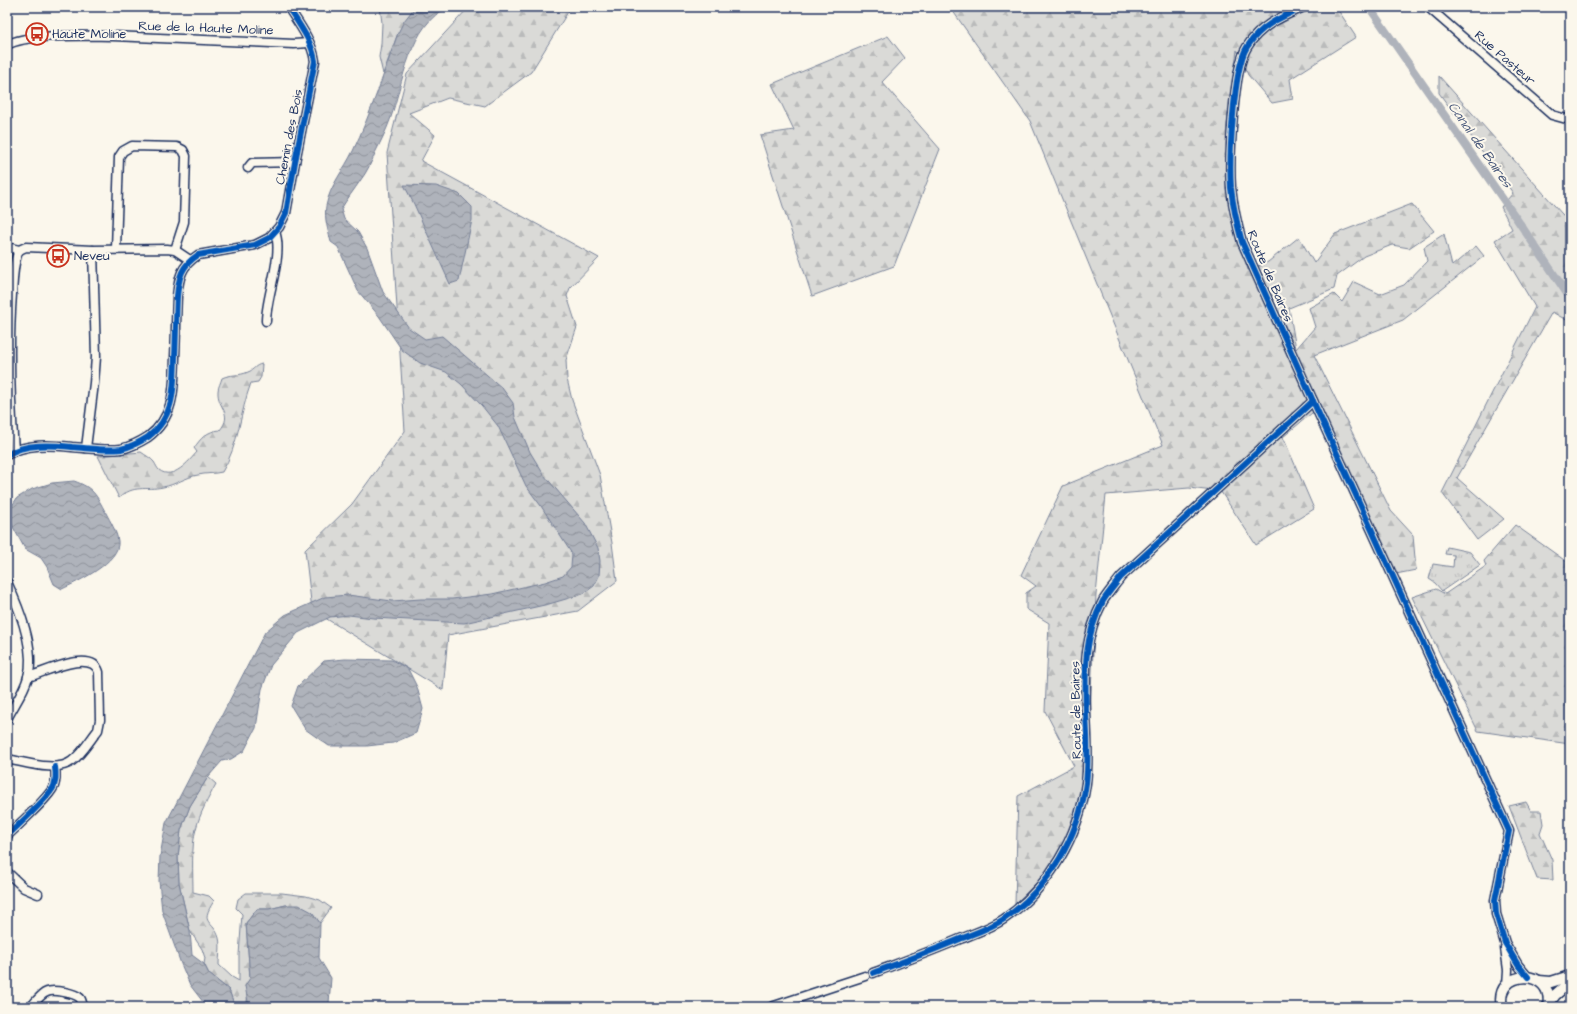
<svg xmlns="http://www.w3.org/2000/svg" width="1577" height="1014" font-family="'Architects Daughter',sans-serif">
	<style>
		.grass { fill: url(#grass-tufts); stroke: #7a849a }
		.forest { fill: url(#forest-firs); stroke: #7a849a }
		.water { fill: url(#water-waves); stroke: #747e96 }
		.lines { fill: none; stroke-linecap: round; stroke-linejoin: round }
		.canal { stroke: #afb3bb; stroke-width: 8 }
		.minor-casing { stroke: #1b2f5e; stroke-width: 11 }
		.major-casing { stroke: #1b2f5e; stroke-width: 13 }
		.minor { stroke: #fbf7ec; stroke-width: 8 }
		.major { stroke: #fbf7ec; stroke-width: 10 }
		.cycleway-casing { stroke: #fbf7ec; stroke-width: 8 }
		.cycleway { stroke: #0057b8; stroke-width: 6 }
		.labels { text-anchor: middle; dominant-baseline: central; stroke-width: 4; stroke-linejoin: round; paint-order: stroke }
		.street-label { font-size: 13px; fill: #1b2f5e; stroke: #fbf7ec }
		.poi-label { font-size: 13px; fill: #1b2f5e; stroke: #fbf7ec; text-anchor: start }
		.water-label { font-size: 14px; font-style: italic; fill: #47577a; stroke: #fbf7ec }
	</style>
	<defs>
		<pattern id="grass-tufts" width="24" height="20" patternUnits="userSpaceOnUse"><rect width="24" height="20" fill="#dadad7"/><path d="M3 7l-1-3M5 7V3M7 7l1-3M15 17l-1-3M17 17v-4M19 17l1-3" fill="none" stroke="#babbbb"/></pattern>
		<pattern id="forest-firs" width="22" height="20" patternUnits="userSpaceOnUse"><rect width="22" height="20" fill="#dadad7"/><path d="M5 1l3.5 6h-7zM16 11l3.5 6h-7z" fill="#babbbb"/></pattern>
		<pattern id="water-waves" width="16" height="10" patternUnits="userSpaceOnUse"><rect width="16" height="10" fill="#afb3bb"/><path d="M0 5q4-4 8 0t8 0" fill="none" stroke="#8e929b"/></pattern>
	</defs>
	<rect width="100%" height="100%" fill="#fbf7ec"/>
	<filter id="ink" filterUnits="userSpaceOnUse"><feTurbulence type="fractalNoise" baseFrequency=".025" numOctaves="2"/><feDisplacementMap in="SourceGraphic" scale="8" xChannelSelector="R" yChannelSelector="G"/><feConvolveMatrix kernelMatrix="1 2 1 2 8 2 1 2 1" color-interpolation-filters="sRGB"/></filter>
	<g filter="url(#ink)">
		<path class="grass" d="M1447,547l23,5 10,13 -38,26 -7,-8 -6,-4 4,-15 20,3 1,-12 -9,-1z"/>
		<g class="forest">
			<path d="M380,7h35l-17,26 -15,41 -4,-17 2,-13 1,-21z"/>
			<path d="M469,7h102l-40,65 -46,34 -37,-8 -39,15 26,22 -14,26 178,97 -29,30 -3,8 10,31 -11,33 1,19 5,21 28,75 12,68 5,38 -39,30 -130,24 -5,55 -131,-80 -7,-60 47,-46 53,-73 -18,-278 20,-79z"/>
			<path d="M950,7h386l20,30 -66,42 3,20 -21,4 -24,-28 -11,-25 -10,74 2,81 19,65 20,-8 31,-25 15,26 21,-29 77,-30 22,27 -25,17 -17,-3 -28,11 -27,20 -3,13 -45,19 7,41 19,-22 -6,-19 25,-14 8,8 12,-20 26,12 24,-9 23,-24 -3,-14 20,-13 8,32 24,-20 8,10 -81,64 -89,35 77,156 22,24 3,35 -20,4 -78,-166 -35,29 31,72 -58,36 -35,-53 -32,-4 -83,7 -10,100 -10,193 -25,70 -46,46 3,-108 56,-30 -29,-55 4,-88 -23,-14v-16l10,-7 -15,-11 42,-89 100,-41 -133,-324z"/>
			<path d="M888,36l17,22 -23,24 58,67 -46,117 -82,30 -52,-161 34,-5 -22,-46z"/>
			<path d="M1439,76l131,147v99l-18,-10 -95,166 47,41 -27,21 -35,-47 93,-186 -40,-67 17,-11 -11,-22 12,-14 -74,-100z"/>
			<path d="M262,364l-1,13 -3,5 -7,1c-11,29 -12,62 -29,89 -8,2 -16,1 -24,3 -12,2 -23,10 -35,12 -18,4 -29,-3 -44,11l-21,-42 43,-4c4,3 10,6 13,10 2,3 3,6 5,8 14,11 30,-9 38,-18l-3,-4c7,-10 13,-17 26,-18 14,-17 -3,-22 -2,-39 0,-4 3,-9 4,-13 8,-4 18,-2 26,-6 6,-2 7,-7 14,-8z"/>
			<path d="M1515,525l52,37 3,-2v184l-92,-13 -66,-134 24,-8 9,5 41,-28 -2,-5z"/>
			<path d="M208,777l8,7c-8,15 -16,29 -20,45 -5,16 -3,46 -3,63l16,4 5,5c-16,24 0,19 5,37 2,8 0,19 0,27l13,12 7,4v-26l3,-41 -6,-6 2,-9 8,-6h36l24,3 14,4 11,8 -11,15 -8,-11 -26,-7 -17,4h-12l-11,14 4,55 -3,23 2,6h-14l-6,-17 -20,-16 -5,-10 1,-6 -3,-9 -12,-18 -11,-48 -1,-26 3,-27 9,-24z"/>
			<path d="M1526,802l5,9h10l2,13 -3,9 12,27 1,20 -16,-1 -28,-73z"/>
		</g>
		<g class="water">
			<path d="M415,7h34c-40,17 -46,77 -59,113 -4,11 -9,21 -14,31 -4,10 -9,21 -16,30 -6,9 -13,18 -19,28l3,10 14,13 9,16 16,44 26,36 16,11 17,-3 60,52 11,15 2,14 15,35 14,23 41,48 13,25 2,13 -1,15 -5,10 -11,8 -34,10 -85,19 -91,-5 -24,-3 -19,2 -32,16 -27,32 -9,24 -6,39 -12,23 -13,8 -9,2 -14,16 -18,29 -9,24 -3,27 1,26 11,48 2,24 12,9 5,10 20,16 6,17h-28l-17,-22 -9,-21 -19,-53 -3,-30 1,-25 6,-33 99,-191 20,-17 40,-18 23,-2 44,6 29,-2h31l40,-5 53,-12 18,-6 8,-9 1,-13 -31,-48 -15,-20 -28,-60 -16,-20 -21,-22 -15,-12 -26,-9 -18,-13 -23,-34 -21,-25 -20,-44 -7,-5c-3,-12 -7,-23 -5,-36 4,-21 18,-36 27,-55 18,-38 31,-78 45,-118l6,-12z"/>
			<path d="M404,185l32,1 23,8 13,13v13l-13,61 -9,3 -36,-80z"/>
			<path d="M74,481c20,7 22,14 32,32 4,8 11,19 12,28 3,21 -41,41 -56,48l-8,-5 -7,-17 -6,-9 -16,-9 -12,-22 -5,-15 9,-14 15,-9 20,-6z"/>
			<path d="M345,659l47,1 16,9 9,18 6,22 -7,24 -23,10 -26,3h-38l-24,-17 -14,-23 7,-20 26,-25z"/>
			<path d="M286,905h13l13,7 8,11 -1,35 12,20 -2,25 1,4h-81l-4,-21 5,-8 -4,-55 11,-14h12z"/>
		</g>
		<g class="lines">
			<path class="canal" d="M1369,7l145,208 56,83"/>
			<g class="minor-casing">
				<g id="minor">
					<path d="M1304,7c-23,10 -43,18 -57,40 -14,22 -18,112 -16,141 2,18 6,36 11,54l71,159 196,430 -14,69 1,14 9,29 13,22 10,12"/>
					<path d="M1428,7l124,108 18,5"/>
					<path d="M7,45c20,-12 81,-9 106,-9l181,8 15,-1"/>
					<path d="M248,168l4,-5 43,-1"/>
					<path d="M7,247l12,3"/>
					<path d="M116,249l3,-92 4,-6 9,-5 45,1 6,3 3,6 -2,66 -9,28"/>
					<path d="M266,321c0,-25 18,-66 9,-89"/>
					<path d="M86,448l8,-65 2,-26 -3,-107"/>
					<path d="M14,450c-4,-52 -6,-103 -2,-156 1,-12 1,-28 5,-39 1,-5 4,-6 9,-8l67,3 74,-1 8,1 15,10"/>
					<path d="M7,455c18,-12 44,-10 65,-8 16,1 33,4 49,2 9,-2 19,-7 27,-12 27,-20 26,-50 27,-80 1,-21 1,-41 2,-61 2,-19 4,-30 21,-41l57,-10 14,-7 10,-11 7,-14 9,-51 20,-101c-3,-20 -16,-37 -27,-54"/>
					<path d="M7,582c12,26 29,67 21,95 -4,15 -14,28 -21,42"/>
					<path d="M7,759c18,3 50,14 65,2 10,-7 18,-21 26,-31l2,-10 -1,-48c-7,-24 -56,1 -71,5"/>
					<path d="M7,836c11,-11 42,-38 47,-50 2,-6 2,-12 1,-19"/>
					<path d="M7,872l17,16 14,6"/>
					<path d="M1505,948l3,22 -1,15"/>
					<path d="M873,973c29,-11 59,-22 87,-34 15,-6 31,-11 44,-20 45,-31 75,-83 82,-136 3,-23 1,-47 0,-70 -1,-41 -3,-74 17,-112 5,-8 12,-16 18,-24l192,-176"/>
					<path d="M31,1007c4,-5 10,-13 16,-15 6,-3 28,1 33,6 2,2 2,6 3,9"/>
					<path d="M771,1007l94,-31"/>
				</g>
			</g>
			<g class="major-casing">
				<g id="major">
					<path d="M1539,981l12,1 19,-6"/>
					<path d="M1549,1003l6,-8 15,-13"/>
					<path d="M1502,1007c-9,-39 54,-40 46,0"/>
				</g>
			</g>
			<use href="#minor" class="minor"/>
			<use href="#major" class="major"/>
			<g class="cycleway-casing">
				<g id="cycleway">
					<path d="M1304,7c-23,10 -43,18 -57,40 -14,22 -18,112 -16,141 2,18 6,36 11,54l71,159 196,430 -14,69 1,14 9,29 13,22 10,12"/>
					<path d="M7,455c18,-12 44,-10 65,-8 16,1 33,4 49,2 9,-2 19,-7 27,-12 27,-20 26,-50 27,-80 1,-21 1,-41 2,-61 2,-19 4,-30 21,-41l57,-10 14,-7 10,-11 7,-14 9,-51 20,-101c-3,-20 -16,-37 -27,-54"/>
					<path d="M7,836c11,-11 42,-38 47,-50 2,-6 2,-12 1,-19"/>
					<path d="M873,973c29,-11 59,-22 87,-34 15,-6 31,-11 44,-20 45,-31 75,-83 82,-136 3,-23 1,-47 0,-70 -1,-41 -3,-74 17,-112 5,-8 12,-16 18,-24l192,-176"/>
				</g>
			</g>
			<use href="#cycleway" class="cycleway"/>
		</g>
	</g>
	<defs>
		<g id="bus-ring" transform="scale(1.15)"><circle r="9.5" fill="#fbf7ec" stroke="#c8321e" stroke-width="1.5"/><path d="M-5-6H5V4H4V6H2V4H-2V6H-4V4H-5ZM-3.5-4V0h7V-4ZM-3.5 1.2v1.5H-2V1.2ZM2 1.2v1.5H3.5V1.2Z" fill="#c8321e"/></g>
	</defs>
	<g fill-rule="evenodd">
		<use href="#bus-ring" x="37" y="34"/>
		<use href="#bus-ring" x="58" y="256"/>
	</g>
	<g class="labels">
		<g class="street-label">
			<text transform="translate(206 28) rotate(2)">Rue de la Haute Moline</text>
			<text transform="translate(1505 58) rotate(41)">Rue Pasteur</text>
			<text transform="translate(289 137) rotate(-79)">Chemin des Bois</text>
			<text transform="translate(1270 276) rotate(67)">Route de Baires</text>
			<text transform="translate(1076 710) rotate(-91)">Route de Baires</text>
		</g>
		<g class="poi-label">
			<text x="52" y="34">Haute Moline</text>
			<text x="74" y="256">Neveu</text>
		</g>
		<g class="water-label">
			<text transform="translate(1480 145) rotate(55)">Canal de Baires</text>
		</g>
	</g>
	<rect width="1577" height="1014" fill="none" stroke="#fbf7ec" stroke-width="24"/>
	<rect x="12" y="12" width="1553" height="990" fill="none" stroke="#1b2f5e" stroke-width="1.5" filter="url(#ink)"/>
</svg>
